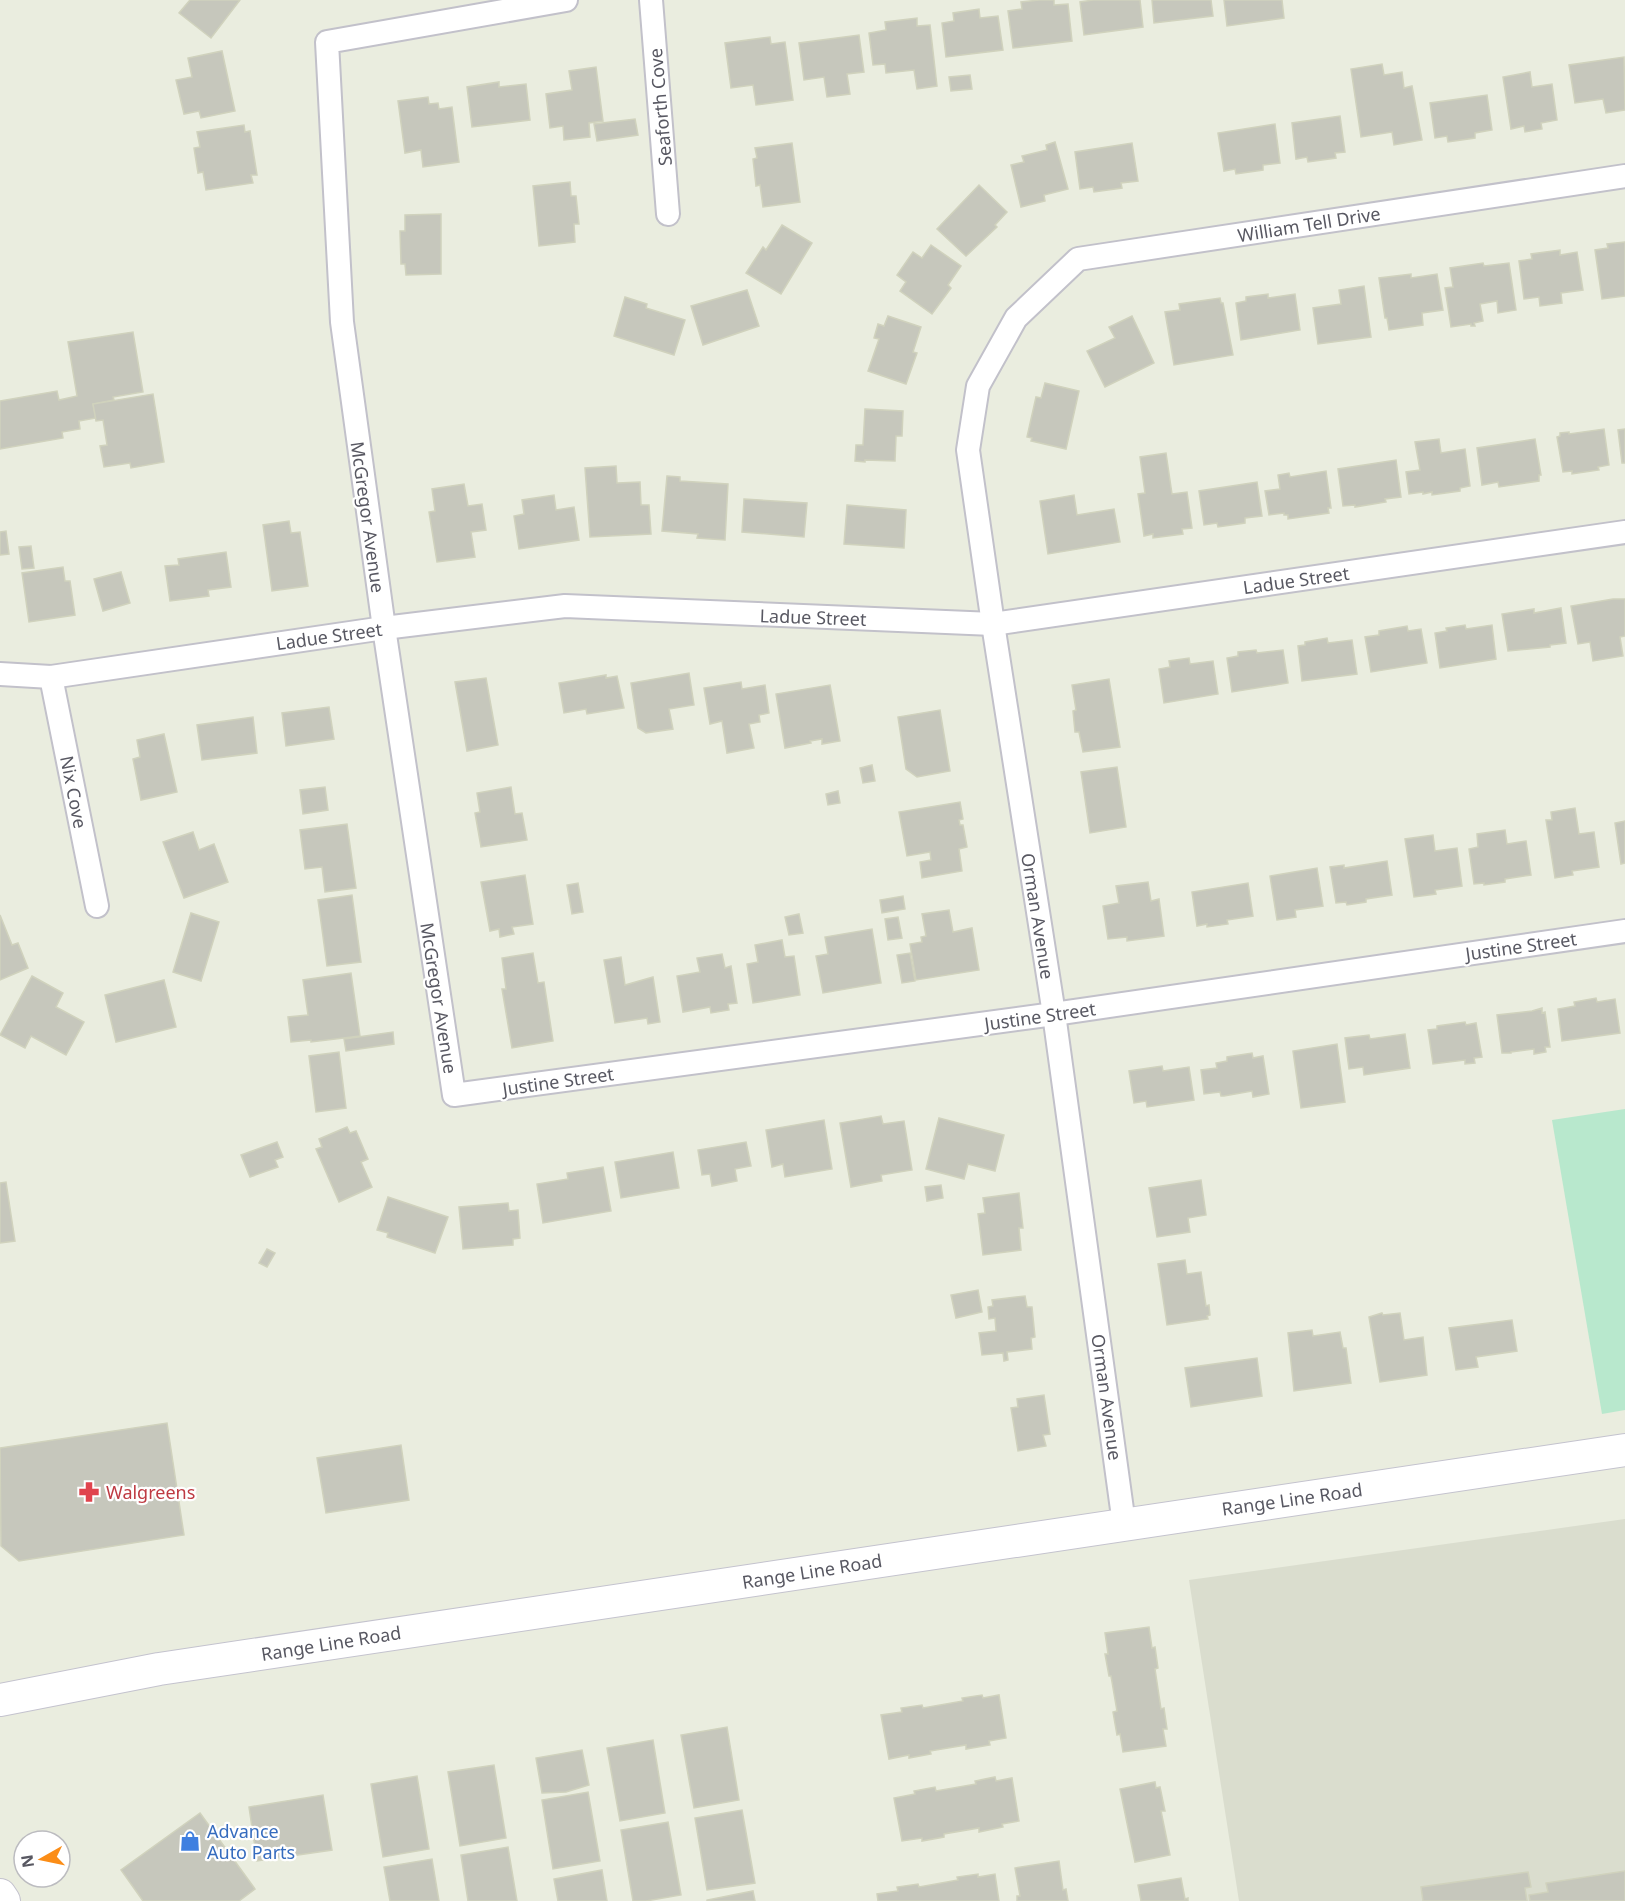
<svg xmlns="http://www.w3.org/2000/svg" width="1625" height="1901" font-family="'Noto Sans',sans-serif">
	<style>
		.education { fill: #daddce }
		.green { fill: #b8e8cd }
		.building { fill: #c6c7bc; stroke: #d0d2bd; stroke-width: 1.5 }
		.lines { fill: none; stroke-linecap: round; stroke-linejoin: round }
		.street-casing { stroke: #c2c1ca; stroke-width: 26 }
		.secondary-casing { stroke: #c4c3ce; stroke-width: 34 }
		.street { stroke: #fff; stroke-width: 22 }
		.secondary { stroke: #fff; stroke-width: 32 }
		.labels { text-anchor: middle; dominant-baseline: central; stroke-width: 4.5; stroke-linejoin: round; paint-order: stroke }
		.street-label { font-size: 18px; fill: #585862; stroke: #fff }
		.health-label { font-size: 18px; fill: #be3a42; stroke: #fff; text-anchor: start }
		.shop-label { font-size: 18px; fill: #366cbe; stroke: #fff; text-anchor: start }
	</style>
	<rect width="100%" height="100%" fill="#eaeddf"/>
	<path class="education" d="M1625,1519v382h-386l-50,-321z"/>
	<path class="green" d="M1625,1109v301l-23,4 -50,-294z"/>
	<g class="building">
		<path d="M190,0h50l-29,38 -32,-25z"/>
		<path d="M1039,0h15v5l14,-1 4,37 -59,7 -5,-37 14,-2 -1,-7z"/>
		<path d="M1093,0h47l3,27 -59,8 -4,-33z"/>
		<path d="M1152,0h59l2,16 -59,7z"/>
		<path d="M1224,0h58l2,18 -57,8z"/>
		<path d="M979,9l1,9 18,-2 5,34 -57,7 -4,-34 12,-2 -1,-8z"/>
		<path d="M917,18v8l13,-1 7,61 -20,3 -3,-19 -28,3 -1,-9 -12,1 -4,-32 17,-3 -1,-8z"/>
		<path d="M859,35l5,37 -17,2 3,20 -23,3 -3,-20 -20,3 -5,-37z"/>
		<path d="M770,37l1,7 14,-2 8,58 -37,5 -3,-20 -22,3 -6,-45z"/>
		<path d="M222,51l13,60 -34,7 -2,-7 -15,3 -8,-34 16,-3 -4,-19z"/>
		<path d="M1624,57l1,53 -19,3 -3,-14 -28,4 -6,-38z"/>
		<path d="M1382,64l2,11 18,-3 2,16 8,-2 10,54 -28,5 -2,-13 -31,5 -10,-68z"/>
		<path d="M596,67l7,54 -14,2 1,14 -26,3 -1,-14 -13,2 -4,-34 26,-4 -3,-19z"/>
		<path d="M1530,72l2,15 20,-3 5,36 -16,3 1,6 -17,3 -1,-6 -13,3 -8,-52z"/>
		<path d="M970,75l2,14 -21,2 -2,-14z"/>
		<path d="M499,82v5l27,-3 4,36 -58,7 -5,-40z"/>
		<path d="M1487,95l5,35 -17,3v5l-27,4 -1,-6 -12,2 -5,-35z"/>
		<path d="M428,97l1,7 9,-1 1,6 13,-2 7,55 -36,5 -2,-17 -16,3 -7,-52z"/>
		<path d="M1340,116l5,36 -10,1 1,5 -28,4 -1,-5 -11,2 -4,-36z"/>
		<path d="M635,119l3,16 -41,6 -3,-17z"/>
		<path d="M1275,124l5,39 -17,2v5l-27,4 -1,-5 -11,2 -6,-38z"/>
		<path d="M244,125l1,7 5,-1 7,44h-6l2,8 -47,7 -3,-18 -5,1 -4,-25 6,-1 -3,-15z"/>
		<path d="M1055,142l13,47 -24,6 1,6 -24,6 -10,-42 13,-3 -2,-6 25,-6 -1,-5z"/>
		<path d="M792,143l8,59 -37,5 -3,-22 -4,1 -3,-27 4,-1 -2,-10z"/>
		<path d="M1132,143l6,38 -17,2 1,5 -28,4 -1,-5 -13,2 -5,-37z"/>
		<path d="M570,182l1,14h5l3,28h-5l1,18 -36,4 -6,-60z"/>
		<path d="M979,185l28,27 -12,13 2,2 -31,29 -29,-27z"/>
		<path d="M441,214v60l-35,1 -1,-11h-4l-1,-33h5v-16z"/>
		<path d="M782,225l30,18 -31,51 -35,-21 17,-26 3,3z"/>
		<path d="M1625,242v54l-23,3 -7,-49 13,-2 -1,-4z"/>
		<path d="M931,245l30,21 -13,19 3,3 -19,26 -32,-23 6,-9 -9,-7 16,-23 9,6z"/>
		<path d="M1560,250v5l17,-3 6,38 -22,3 1,10 -22,3 -1,-9 -15,2 -5,-38 13,-2 -1,-5z"/>
		<path d="M1483,263l1,3 25,-3 7,47 -18,3 -1,-12 -17,3 3,17 -9,2 1,3h-4v-2l-20,3 -6,-39 8,-1 -3,-19z"/>
		<path d="M1411,274v4l26,-4 6,36 -21,3 1,12 -34,5 -2,-12h-2l-6,-40z"/>
		<path d="M1364,286l7,51 -53,7 -5,-36 28,-4 -2,-14z"/>
		<path d="M747,290l12,36 -56,19 -12,-39z"/>
		<path d="M1268,294v4l27,-4 5,36 -59,10 -5,-37 10,-2v-4z"/>
		<path d="M625,297l22,7 -1,4 39,12 -11,35 -60,-19z"/>
		<path d="M1220,298l1,5h2l10,52 -59,10 -9,-53 15,-2 -1,-6z"/>
		<path d="M888,316l33,11 -8,25 4,1 -11,31 -38,-13 11,-32 -5,-1 4,-14 6,2z"/>
		<path d="M1132,316l22,47 -49,24 -18,-36 28,-13 -6,-11z"/>
		<path d="M133,332l10,60 -30,5 1,3 -21,4 3,14 -17,3 1,8 -18,3 1,6 -63,11v-48l57,-10 2,9 18,-4 -9,-54z"/>
		<path d="M1045,383l34,8 -13,58 -35,-8 1,-3 -5,-1 9,-40 5,1z"/>
		<path d="M153,394l11,68 -33,6 -1,-5 -26,4 -4,-21 7,-1 -4,-25 -7,1 -3,-17z"/>
		<path d="M865,409l38,2 -1,25h-6l-1,25 -30,-1v2l-10,-1 1,-16h7z"/>
		<path d="M1604,429l5,36 -11,2 1,3 -27,4v-3l-9,1 -6,-35 3,-1v-3l9,-1v2z"/>
		<path d="M1625,429v34h-3l-4,-33z"/>
		<path d="M1439,439l2,14 24,-4 5,37 -10,2v3l-28,4v-3l-9,2v-2l-14,2 -3,-22 14,-2 -5,-28z"/>
		<path d="M1535,439l6,36h-2v6l-40,6 -1,-5 -16,3 -5,-37z"/>
		<path d="M1166,453l6,41 15,-2 5,36 -10,1 1,5 -30,4v-4l-9,2 -6,-42 7,-1 -5,-36z"/>
		<path d="M1396,460l5,37 -16,2 1,3 -31,5v-2l-12,1 -5,-37z"/>
		<path d="M616,466l1,17 23,-1 1,23h8l2,29 -61,3 -5,-69z"/>
		<path d="M1326,471l5,37h-3l1,5 -41,6v-4h-4v-2l-15,2 -4,-24 15,-2 -2,-14 11,-2 1,4z"/>
		<path d="M667,476l13,1v4l48,3 -3,56 -28,-2 1,-4 -36,-3z"/>
		<path d="M1257,482l5,34 -17,2v5l-27,4 -1,-4 -13,2 -5,-34z"/>
		<path d="M464,484l4,22 14,-2 4,26 -15,2 4,25 -38,5 -8,-50 6,-1 -3,-22z"/>
		<path d="M554,495l2,15 18,-3 5,33 -60,9 -5,-33 10,-2 -2,-14z"/>
		<path d="M1074,495l3,20 37,-6 6,33 -72,12 -8,-53z"/>
		<path d="M744,499l63,4 -3,34 -62,-5z"/>
		<path d="M847,505l59,5 -2,38 -60,-4z"/>
		<path d="M289,521l2,12 9,-1 8,54 -36,5 -9,-66z"/>
		<path d="M6,531l3,23 -9,1v-23z"/>
		<path d="M31,546l3,22 -12,1 -3,-22z"/>
		<path d="M226,552l5,35 -23,3 1,6 -39,5 -5,-35 14,-1 -1,-6z"/>
		<path d="M63,567l2,14h5l5,34 -46,7 -7,-49z"/>
		<path d="M121,572l9,31 -27,8 -9,-32z"/>
		<path d="M1613,599h12v37l-5,1 3,19 -30,5 -3,-19 -12,2 -7,-38z"/>
		<path d="M1561,608l5,35 -16,2v2l-42,4 -6,-37 32,-5v4z"/>
		<path d="M1465,625l1,4 26,-4 4,34 -56,9 -5,-35 12,-2 -1,-3z"/>
		<path d="M1407,626l1,5 13,-2 6,34 -56,9 -6,-35 14,-2v-4z"/>
		<path d="M1327,638l1,5 24,-3 5,34 -55,7 -4,-35 7,-1v-3z"/>
		<path d="M1256,650l1,3 26,-3 5,33 -56,9 -5,-34 11,-2v-4z"/>
		<path d="M1189,658l1,6 23,-3 5,33 -54,9 -5,-34 11,-2 -1,-6z"/>
		<path d="M689,673l5,32 -25,4 4,20 -27,4 -8,-5 -7,-45z"/>
		<path d="M606,675v3l11,-2 7,32 -37,6 -1,-5 -22,4 -5,-30z"/>
		<path d="M486,678l12,67 -31,6 -12,-69z"/>
		<path d="M1109,679l11,68 -37,5 -4,-20h-4l-2,-21 3,-1 -4,-25z"/>
		<path d="M741,682l1,7 23,-4 4,28 -10,2 1,7 -11,2 5,24 -27,5 -5,-32 -12,3 -6,-36z"/>
		<path d="M830,685l10,56 -18,3v-5l-12,2 1,2 -26,5 -9,-54z"/>
		<path d="M329,707l5,32 -48,7 -4,-33z"/>
		<path d="M940,710l10,61 -33,6 -11,-8 -8,-52z"/>
		<path d="M253,717l4,36 -55,7 -5,-35z"/>
		<path d="M164,734l13,58 -36,8 -8,-41 7,-2 -3,-17z"/>
		<path d="M872,765l3,16 -12,2 -3,-15z"/>
		<path d="M1117,767l9,60 -36,6 -9,-61z"/>
		<path d="M325,787l3,23 -25,4 -3,-24z"/>
		<path d="M511,787l4,27 7,-1 5,27 -46,7 -6,-34 5,-1 -3,-19z"/>
		<path d="M838,791l2,12 -12,2 -2,-11z"/>
		<path d="M960,802l3,17 -4,1 1,5h3l4,22 -8,2 3,22 -40,7 -2,-16 11,-2 -1,-8 -23,4 -8,-44z"/>
		<path d="M1575,808l4,26 15,-2 5,35 -27,4 1,4 -18,3 -9,-58h6l-1,-8z"/>
		<path d="M1625,821v42l-4,1 -6,-41z"/>
		<path d="M347,824l9,64 -31,4 -3,-25 -17,2 -5,-39z"/>
		<path d="M1505,830l2,14 19,-3 5,34 -26,4v3l-21,3v-2l-10,1 -5,-35 9,-2 -1,-13z"/>
		<path d="M193,832l6,18 15,-6 14,38 -44,16 -21,-56z"/>
		<path d="M1433,835l2,16 22,-3 5,38 -27,4 1,4 -22,3 -9,-58z"/>
		<path d="M1387,861l5,34 -26,4v3l-19,3 -1,-3 -10,1 -6,-36 14,-2v3z"/>
		<path d="M1317,868l6,38 -28,4 1,7 -19,3 -7,-44z"/>
		<path d="M525,875l8,49 -21,3 2,7 -14,3 -1,-8 -9,2 -9,-49z"/>
		<path d="M1148,882l3,19 8,-2 5,37 -37,5v-4l-19,2 -5,-33 16,-3 -3,-17z"/>
		<path d="M578,883l5,29 -11,2 -5,-29z"/>
		<path d="M1248,883l5,33 -26,4 1,4 -21,3v-3l-10,2 -5,-34z"/>
		<path d="M352,895l9,67 -34,4 -9,-66z"/>
		<path d="M903,896l2,13 -23,4 -2,-13z"/>
		<path d="M949,910l4,22 19,-4 7,42 -63,10 -6,-36 12,-2 -1,-5 5,-1 -4,-22z"/>
		<path d="M191,913l28,9 -18,59 -28,-9z"/>
		<path d="M799,914l4,19 -14,2 -4,-18z"/>
		<path d="M0,915l12,30 6,-2 10,25 -28,12z"/>
		<path d="M898,917l4,21 -14,2 -3,-21z"/>
		<path d="M872,929l9,54 -58,10 -7,-37 12,-2 -3,-17z"/>
		<path d="M782,940l3,17 9,-1 6,39 -47,8 -6,-39 11,-2 -3,-17z"/>
		<path d="M533,953l5,30 6,-1 9,59 -41,7 -10,-59h4l-4,-31z"/>
		<path d="M910,953l5,28 -13,2 -5,-28z"/>
		<path d="M722,954l3,14 6,-2 6,37 -9,1 1,6 -18,3 -1,-6 -27,5 -6,-36 23,-4 -3,-14z"/>
		<path d="M621,957l4,28 28,-8 7,45 -12,2 -1,-6 -32,5 -11,-63z"/>
		<path d="M351,973l9,63 -49,6v-2l-20,2 -3,-25 20,-2 -5,-35z"/>
		<path d="M32,976l31,17 -7,14 28,15 -18,33 -35,-19 -6,12 -25,-13z"/>
		<path d="M164,980l12,47 -60,15 -11,-47z"/>
		<path d="M1596,998l1,4 18,-3 5,34 -58,8 -4,-32 17,-3 -1,-4z"/>
		<path d="M1542,1008v5l3,-1 5,35h-5l1,5 -12,2v-5l-23,3v1h-9l-5,-38 35,-4z"/>
		<path d="M1465,1022l1,3 10,-2 6,34 -8,1 1,5 -10,1v-4l-32,4 -5,-34 9,-1v-3z"/>
		<path d="M393,1032l1,12 -48,7 -2,-12z"/>
		<path d="M1405,1034l5,34 -46,7 -1,-8 -14,2 -4,-31 24,-3 1,4z"/>
		<path d="M1337,1044l8,58 -44,6 -8,-57z"/>
		<path d="M339,1052l7,56 -30,4 -7,-56z"/>
		<path d="M1252,1053l1,5 10,-2 6,38 -16,3 -1,-6 -28,5h-3l-1,-4 -16,2 -3,-24 16,-2 -1,-5 11,-2v-4z"/>
		<path d="M1162,1066l1,5 26,-4 5,33 -47,7 -1,-6 -12,2 -5,-32z"/>
		<path d="M881,1116l2,8 21,-3 8,49 -31,5 1,6 -31,6 -11,-64z"/>
		<path d="M939,1118l65,17 -9,36 -27,-7 -4,15 -38,-10z"/>
		<path d="M824,1120l8,49 -47,8 -2,-13 -11,3 -6,-37z"/>
		<path d="M347,1127l3,6 6,-2 12,28 -7,3 11,25 -33,15 -23,-53 6,-2 -3,-8z"/>
		<path d="M277,1142l6,15 -8,3 3,7 -28,10 -9,-22z"/>
		<path d="M746,1142l5,24 -16,3 2,12 -25,5 -2,-12 -8,1 -4,-25z"/>
		<path d="M673,1152l6,36 -58,10 -6,-36z"/>
		<path d="M603,1167l8,44 -68,12 -6,-39 31,-5 -1,-6z"/>
		<path d="M1201,1180l5,35 -18,3 2,14 -33,5 -8,-49z"/>
		<path d="M6,1182l9,59 -15,2v-60z"/>
		<path d="M941,1185l2,13 -16,3 -2,-14z"/>
		<path d="M1019,1193l4,35h-4l2,22 -38,5 -5,-41 7,-1 -2,-15z"/>
		<path d="M388,1197l60,20 -13,36 -48,-16 1,-4 -11,-3z"/>
		<path d="M508,1203l1,8 9,-1 2,28 -7,1v6l-50,4 -4,-42z"/>
		<path d="M267,1249l8,4 -8,14 -8,-4z"/>
		<path d="M1185,1260l2,14 14,-2 5,34 3,-1 1,10 -3,1 1,3 -41,6 -9,-61z"/>
		<path d="M978,1290l4,22 -26,6 -5,-23z"/>
		<path d="M1025,1296l2,11h5l3,30 -4,1 1,11 -25,3 1,8 -4,1 -1,-8 -21,2 -3,-22 17,-2 -1,-13 -6,1 -1,-12 5,-1 -1,-6z"/>
		<path d="M1382,1313l1,2 17,-2 4,27 19,-3 4,38 -47,7 -11,-65z"/>
		<path d="M1512,1320l5,31 -41,6 2,10 -22,3 -7,-42z"/>
		<path d="M1312,1330l1,6 27,-4 3,16h3l5,35 -57,8 -6,-58z"/>
		<path d="M1257,1358l5,38 -71,11 -6,-39z"/>
		<path d="M1044,1395l6,39 -7,1 3,11 -28,5 -7,-43 7,-1 -1,-8z"/>
		<path d="M167,1423l17,112 -165,26 -18,-15 -1,-98z"/>
		<path d="M401,1445l8,55 -83,13 -9,-55z"/>
		<path d="M1149,1627l3,21 3,-1 3,21 -3,1 6,40 3,-1 3,21h-4l3,17 -43,6 -3,-18 -3,1 -4,-23 4,-1 -6,-35h-2l-4,-22h3l-3,-21z"/>
		<path d="M982,1695l1,3 16,-3 7,43 -17,3 1,4 -24,4v-4l-36,6 1,3 -22,4v-3l-20,4 -8,-44 21,-3 -1,-4 21,-3 1,3 40,-7 -1,-3z"/>
		<path d="M727,1727l12,73 -45,8 -13,-73z"/>
		<path d="M653,1740l12,73 -45,8 -13,-73z"/>
		<path d="M582,1750l7,35 -23,7 -24,1 -6,-35z"/>
		<path d="M494,1765l12,73 -46,8 -12,-74z"/>
		<path d="M417,1776l12,73 -46,8 -12,-73z"/>
		<path d="M995,1777l1,4 16,-3 7,43 -17,3 1,3 -24,5v-4l-35,6v3l-22,4v-3l-20,3 -8,-43 21,-4 -1,-3 21,-4 1,4 40,-7 -1,-3z"/>
		<path d="M1155,1782l1,6 4,-1 5,24h-4l9,44 -35,7 -15,-73z"/>
		<path d="M588,1792l12,69 -47,8 -11,-69z"/>
		<path d="M323,1795l9,55 -75,11 -8,-54z"/>
		<path d="M742,1810l13,73 -48,7 -12,-72z"/>
		<path d="M200,1813l55,76 -16,12h-96l-22,-31z"/>
		<path d="M668,1822l13,73 -35,6h-13l-12,-71z"/>
		<path d="M508,1847l9,54h-49l-7,-46z"/>
		<path d="M432,1859l7,42h-49l-6,-34z"/>
		<path d="M1059,1861l4,29 3,-1 2,12h-51v-5h3l-5,-28z"/>
		<path d="M602,1870l5,31h-49l-4,-22z"/>
		<path d="M1625,1871v30h-95l-1,-6 19,-3 -2,-9z"/>
		<path d="M1528,1872l3,15 -6,1 2,13h-104l-2,-14z"/>
		<path d="M978,1874v3l17,-3 4,27h-121l-1,-7 21,-3 -1,-4 21,-3 1,3 39,-7 -1,-3z"/>
		<path d="M1181,1878l4,21 3,-1v3h-47l-3,-16z"/>
		<path d="M753,1891l2,10h-48v-1z"/>
	</g>
	<g class="lines">
		<g class="street-casing">
			<g id="street">
				<path d="M566,0l-239,42 15,280 42,306 70,467 600,-81 571,-83"/>
				<path d="M651,0l17,214"/>
				<path d="M0,674l51,3 333,-49 181,-22 428,18 632,-92"/>
				<path d="M51,677l46,229"/>
				<path d="M1124,1524l-70,-510 -61,-390 -25,-174 10,-64 38,-68 62,-59 547,-83"/>
			</g>
		</g>
		<g class="secondary-casing">
			<g id="secondary">
				<path d="M0,1700l159,-31 1466,-219"/>
				<path d="M0,1895l4,6"/>
			</g>
		</g>
		<use href="#street" class="street"/>
		<use href="#secondary" class="secondary"/>
	</g>
	<defs>
		<g id="pharmacy-bare" transform="scale(1.62)"><path d="M-2-6h4v4h4v4h-4v4h-4v-4h-4v-4h4Z" fill="#e0444e" stroke="#fff" stroke-width="2.5" paint-order="stroke"/></g>
		<g id="shop-bare" transform="scale(1.62)"><path d="M-5-2.5h2.3a2.7 3.5 0 0 1 5.4 0H5L5.5 6h-11ZM-1.5-2.5h3a1.5 2.3 0 0 0-3 0Z" fill="#3f7fe0" stroke="#fff" stroke-width="2.5" paint-order="stroke"/></g>
	</defs>
	<g fill-rule="evenodd">
		<use href="#pharmacy-bare" x="89" y="1492"/>
		<use href="#shop-bare" x="190" y="1841"/>
	</g>
	<g class="labels">
		<g class="street-label">
			<text transform="translate(660 107) rotate(-95)">Seaforth Cove</text>
			<text transform="translate(1309 224) rotate(-9)">William Tell Drive</text>
			<text transform="translate(368 517) rotate(82)">McGregor Avenue</text>
			<text transform="translate(1296 580) rotate(-8)">Ladue Street</text>
			<text transform="translate(813 617) rotate(2)">Ladue Street</text>
			<text transform="translate(329 636) rotate(-8)">Ladue Street</text>
			<text transform="translate(74 792) rotate(79)">Nix Cove</text>
			<text transform="translate(1038 916) rotate(81)">Orman Avenue</text>
			<text transform="translate(1521 946) rotate(-8)">Justine Street</text>
			<text transform="translate(439 998) rotate(81)">McGregor Avenue</text>
			<text transform="translate(1040 1016) rotate(-8)">Justine Street</text>
			<text transform="translate(558 1081) rotate(-8)">Justine Street</text>
			<text transform="translate(1107 1397) rotate(82)">Orman Avenue</text>
			<text transform="translate(1292 1499) rotate(-8)">Range Line Road</text>
			<text transform="translate(812 1571) rotate(-9)">Range Line Road</text>
			<text transform="translate(331 1643) rotate(-9)">Range Line Road</text>
		</g>
		<g class="health-label">
			<text x="106" y="1492">Walgreens</text>
		</g>
		<g class="shop-label">
			<text x="207" y="1831">Advance<tspan x="207" dy="21">Auto Parts</tspan></text>
		</g>
	</g>
	<g transform="translate(42 1859) rotate(261)"><circle r="28" fill="#ffffff" stroke="#bcbcc0" stroke-width="1.5"/>
	<path d="M0-4.5L10 22L0 15L-10 22Z" fill="#fb8d17"/>
	<text y="-9" font-size="16" font-weight="bold" text-anchor="middle" fill="#585862">N</text>
	</g>
</svg>
